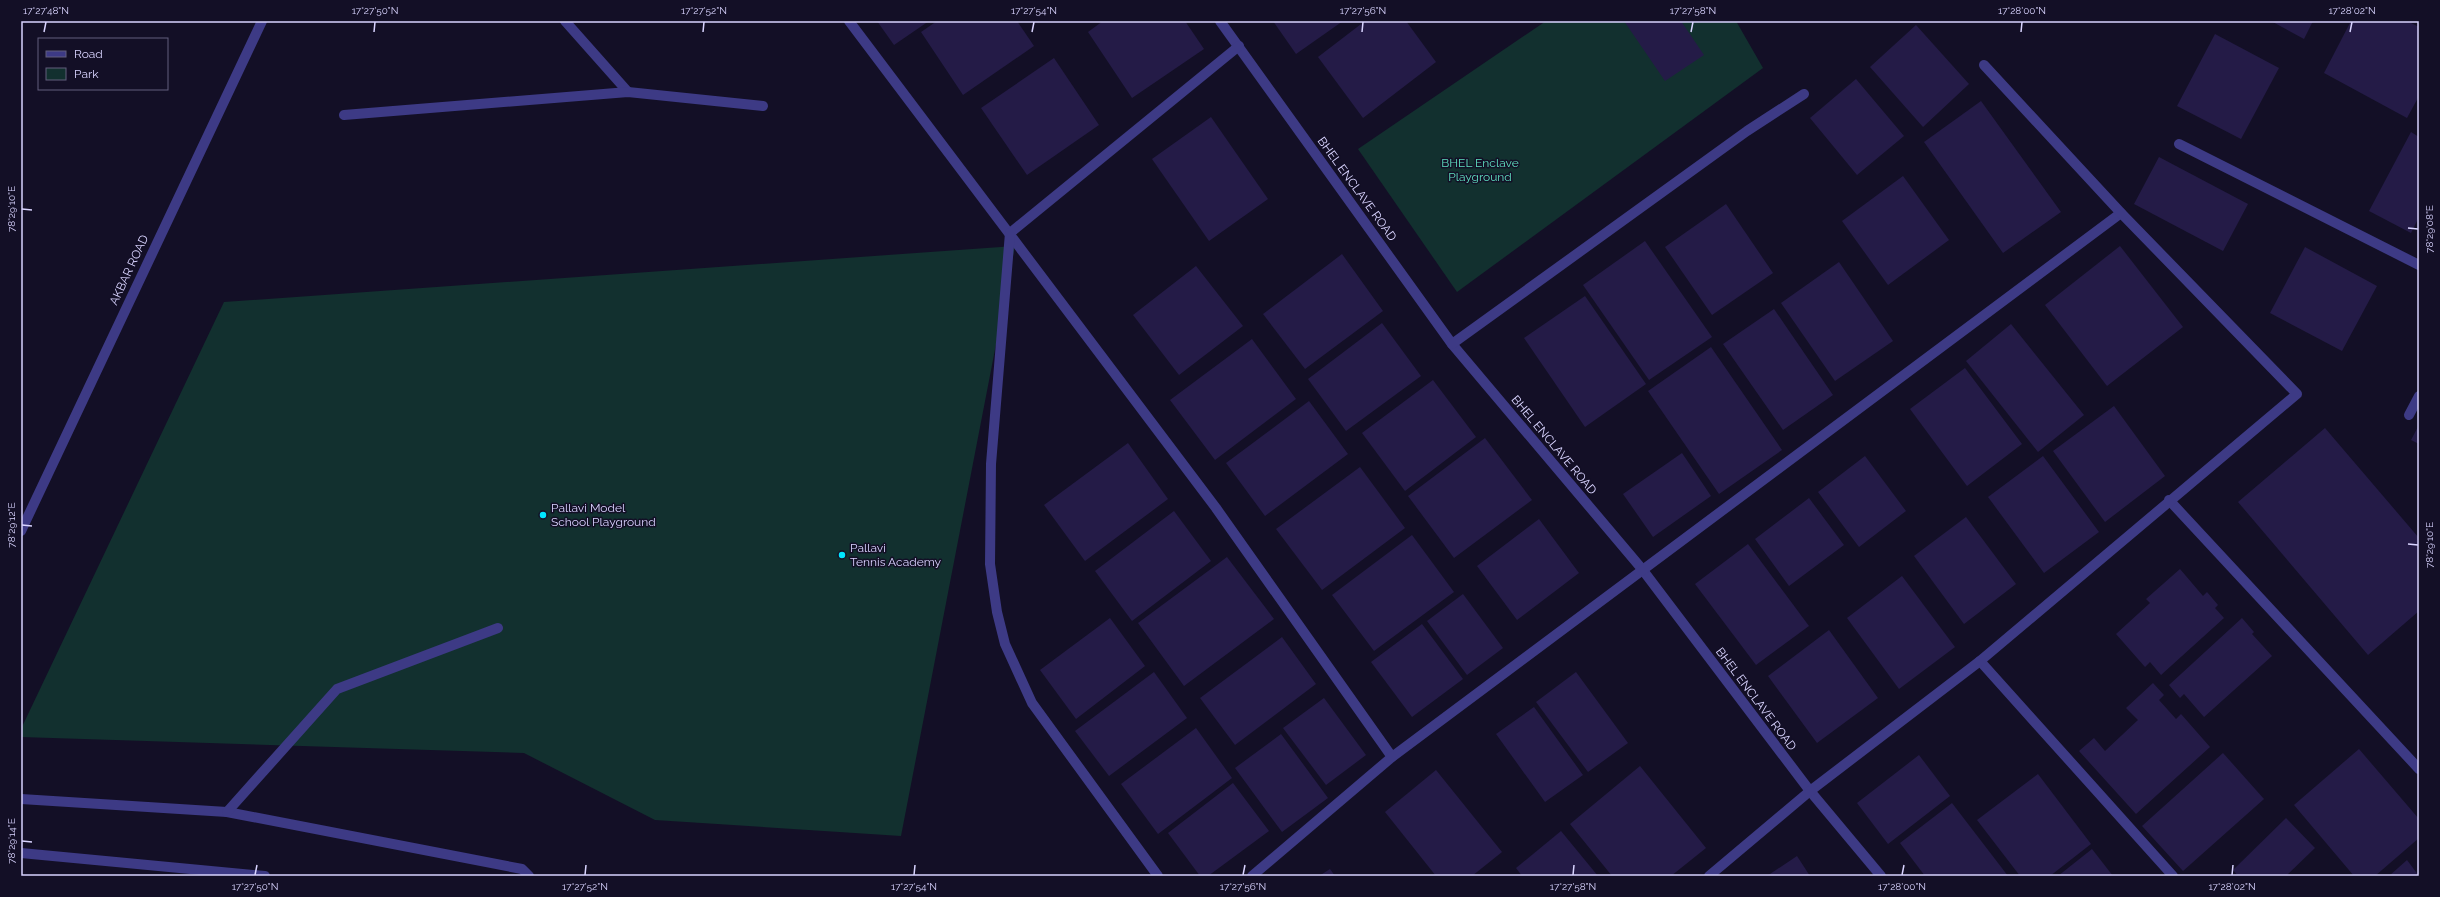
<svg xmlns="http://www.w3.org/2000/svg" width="2440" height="897" font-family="Raleway,sans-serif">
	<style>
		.green { fill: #12302f }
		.building { fill: #241b47 }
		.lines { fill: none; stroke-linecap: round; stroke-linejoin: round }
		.service { stroke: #3d3a85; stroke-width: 10 }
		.minor { stroke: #3d3a85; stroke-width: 10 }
		.tertiary { stroke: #3d3a85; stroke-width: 10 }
		.ticks { fill: none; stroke: #d9d4ff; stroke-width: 1.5 }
		.poi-dot { fill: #00e5ff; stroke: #130f26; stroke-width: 1.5 }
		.labels { text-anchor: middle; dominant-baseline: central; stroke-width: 3; stroke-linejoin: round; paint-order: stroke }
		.park-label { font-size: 12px; fill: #5fe0c0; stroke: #130f26 }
		.street-label { font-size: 12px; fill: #d9d4ff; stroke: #130f26 }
		.poi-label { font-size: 12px; fill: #d9d4ff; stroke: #130f26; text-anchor: start }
		.neatline { fill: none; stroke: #d9d4ff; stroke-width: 1.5 }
		.ticks-label { font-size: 10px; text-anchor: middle; fill: #d9d4ff }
	</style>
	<rect width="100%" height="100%" fill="#130f26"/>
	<g class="green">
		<path d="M1546,21h190l27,47 -306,224 -99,-143z"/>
		<path d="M1015,246l-114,590 -246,-16 -131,-67 -503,-16v-8l203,-427z"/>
	</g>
	<g class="building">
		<path d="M877,21h52l-35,24z"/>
		<path d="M937,21h80l17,25 -71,49 -42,-63z"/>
		<path d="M1103,21h82l19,28 -72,49 -44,-66z"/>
		<path d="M1273,21h70l-47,33z"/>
		<path d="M1365,21h41l30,41 -73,56 -45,-61z"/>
		<path d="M1624,21h57l23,34 -39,26z"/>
		<path d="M2271,21h42l-9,18z"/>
		<path d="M2351,21h56l12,6v69l-12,22 -83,-45z"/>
		<path d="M1916,25l53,59 -46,43 -53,-60z"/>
		<path d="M2215,34l64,34 -38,71 -64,-33z"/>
		<path d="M1054,58l45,67 -72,50 -46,-67z"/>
		<path d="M1856,79l48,57 -47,39 -47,-57z"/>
		<path d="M1981,101l80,111 -58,41 -79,-111z"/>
		<path d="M1211,117l57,82 -59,42 -57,-82z"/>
		<path d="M2411,132l8,5v80l-8,16 -42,-22z"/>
		<path d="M2159,157l89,47 -25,47 -89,-47z"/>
		<path d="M1903,176l46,64 -61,45 -46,-64z"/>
		<path d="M1726,204l47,69 -61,42 -47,-68z"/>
		<path d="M1645,241l67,96 -63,43 -66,-95z"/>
		<path d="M2120,246l63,81 -76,59 -62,-81z"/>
		<path d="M2305,247l72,39 -35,65 -72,-38z"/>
		<path d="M1342,254l41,57 -78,58 -42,-55z"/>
		<path d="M1839,262l54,79 -58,40 -54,-78z"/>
		<path d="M1196,266l47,60 -64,49 -46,-60z"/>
		<path d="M1585,296l61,88 -61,43 -61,-89z"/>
		<path d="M1774,309l59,86 -50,35 -60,-86z"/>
		<path d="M1382,323l39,53 -75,55 -38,-52z"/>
		<path d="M2011,324l73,91 -46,37 -72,-91z"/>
		<path d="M1252,339l44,60 -81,61 -45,-60z"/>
		<path d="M1711,347l71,103 -63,44 -71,-103z"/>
		<path d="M1965,368l57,76 -55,42 -57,-77z"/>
		<path d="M1433,380l43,57 -71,54 -43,-58z"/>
		<path d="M1309,401l39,53 -83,62 -39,-53z"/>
		<path d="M2114,406l51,70 -60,46 -52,-71z"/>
		<path d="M2419,425v19l-8,-4z"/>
		<path d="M2325,428l94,110v73l-51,44 -130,-153z"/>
		<path d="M1485,438l47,62 -78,58 -46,-62z"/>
		<path d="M1128,443l40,56 -83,62 -41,-56z"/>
		<path d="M1682,453l29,43 -58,41 -30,-43z"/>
		<path d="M1865,456l41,55 -47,36 -41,-55z"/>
		<path d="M2043,456l56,76 -55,41 -56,-76z"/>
		<path d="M1360,467l45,61 -83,62 -46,-61z"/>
		<path d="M1809,498l35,47 -55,41 -34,-47z"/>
		<path d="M1174,511l37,50 -79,60 -37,-50z"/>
		<path d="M1966,517l50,67 -52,40 -50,-68z"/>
		<path d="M1539,519l40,54 -62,47 -40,-54z"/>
		<path d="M1412,535l42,57 -80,59 -42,-56z"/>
		<path d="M1748,544l61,82 -53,39 -61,-81z"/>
		<path d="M1227,557l47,62 -90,67 -46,-63z"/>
		<path d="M2180,569l23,27 4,-4 11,13 -3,3 9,10 -63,57 -11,-13 -5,5 -29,-33 34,-31 -4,-4z"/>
		<path d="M1902,576l53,71 -56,42 -52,-71z"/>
		<path d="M1463,594l40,54 -36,27 -40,-54z"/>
		<path d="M1110,618l35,48 -69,53 -36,-49z"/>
		<path d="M2242,618l12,14 -2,2 20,22 -68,61 -20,-23 -4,4 -11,-13z"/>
		<path d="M1422,624l41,55 -51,38 -41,-55z"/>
		<path d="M1829,630l49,68 -61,45 -49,-67z"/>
		<path d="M1282,637l34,47 -81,61 -35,-47z"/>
		<path d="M1154,672l33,46 -78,58 -34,-45z"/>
		<path d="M1576,672l52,71 -40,29 -52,-70z"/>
		<path d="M2153,683l11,12 -5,5 17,19 5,-5 29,33 -74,67 -57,-63 15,-13 11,13 33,-31 -12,-12z"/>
		<path d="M1324,698l42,57 -40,30 -43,-57z"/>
		<path d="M1534,707l49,68 -38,27 -49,-68z"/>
		<path d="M1196,728l36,50 -74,56 -37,-50z"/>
		<path d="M1281,734l47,64 -46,34 -47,-64z"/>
		<path d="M2359,749l60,70v19l-44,38h-21l-60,-71z"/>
		<path d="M2223,753l41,46 -81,72 -41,-45z"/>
		<path d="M1919,755l31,41 -62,48 -31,-41z"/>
		<path d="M1640,766l66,82 -35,28h-59l-42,-52z"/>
		<path d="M1436,770l66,82 -30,24h-36l-51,-64z"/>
		<path d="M2038,774l53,70 -41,32h-30l-43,-56z"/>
		<path d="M1233,783l36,48 -61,45h-8l-32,-43z"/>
		<path d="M1952,803l56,73h-83l-25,-33z"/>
		<path d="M2286,818l29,30 -29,28h-48l-5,-6z"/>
		<path d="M1561,831l37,45h-76l-6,-8z"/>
		<path d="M2092,849l21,27h-55z"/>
		<path d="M1797,856l13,20h-43z"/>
		<path d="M2407,860l12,16h-30z"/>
		<path d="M1330,869l5,7h-16z"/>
	</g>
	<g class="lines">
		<g class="service">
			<path d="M565,21l63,71"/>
			<path d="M344,115l284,-23 135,14"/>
			<path d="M21,799l206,13 295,57 7,7"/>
			<path d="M227,812l110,-123 161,-61"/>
		</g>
		<g class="minor">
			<path d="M849,21l367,487 176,249"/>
			<path d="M1220,21l232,323 190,225 168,222 71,85"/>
			<path d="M2179,144l240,121"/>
			<path d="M1452,344l295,-213 57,-37"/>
			<path d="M2409,415l10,-19"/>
			<path d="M2169,500l250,269"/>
			<path d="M1980,661l193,215"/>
			<path d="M21,853l244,23"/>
			<path d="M1158,876l-126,-173 -27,-59 -8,-32 -7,-48 1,-100 19,-231 229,-187"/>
			<path d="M1252,876l140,-119 729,-544"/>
			<path d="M1709,876l101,-85 170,-130 317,-267 -176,-181 -137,-148"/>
		</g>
		<path class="tertiary" d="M21,531l241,-510"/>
	</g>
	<path class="ticks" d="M44,32l2,-10M374,32l1,-10M703,32l1,-10M1032,32l2,-10M1362,32l1,-10M1691,32l2,-10M2021,32l1,-10M2350,32l2,-10M22,209l10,1M2408,228l10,1M22,525l10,1M2408,544l10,1M22,841l10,1M255,875l2,-10M585,875l1,-10M914,875l1,-10M1243,875l2,-10M1573,875l1,-10M1902,875l2,-10M2232,875l1,-10"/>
	<g class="poi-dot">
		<circle cx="543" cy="515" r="4"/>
		<circle cx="842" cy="555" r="4"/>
	</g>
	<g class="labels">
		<g class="park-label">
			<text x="1480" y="163">BHEL Enclave<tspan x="1480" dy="14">Playground</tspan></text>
		</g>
		<g class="street-label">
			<text transform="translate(1357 189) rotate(54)">BHEL ENCLAVE ROAD</text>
			<text transform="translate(129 270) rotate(-65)">AKBAR ROAD</text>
			<text transform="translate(1554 445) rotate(50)">BHEL ENCLAVE ROAD</text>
			<text transform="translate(1756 699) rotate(53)">BHEL ENCLAVE ROAD</text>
		</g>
		<g class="poi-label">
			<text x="551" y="508">Pallavi Model<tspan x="551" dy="14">School Playground</tspan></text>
			<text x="850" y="548">Pallavi<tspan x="850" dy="14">Tennis Academy</tspan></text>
		</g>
	</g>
	<rect width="2440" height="897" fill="none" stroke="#130f26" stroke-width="44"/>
	<rect x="38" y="38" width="130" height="52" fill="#130f26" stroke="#625e7d"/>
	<rect x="46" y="51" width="20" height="6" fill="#3d3a85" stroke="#625e7d"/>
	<text x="74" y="58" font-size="12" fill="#d9d4ff">Road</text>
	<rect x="46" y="68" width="20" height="12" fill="#12302f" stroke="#625e7d"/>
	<text x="74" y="78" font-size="12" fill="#d9d4ff">Park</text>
	<rect x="22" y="22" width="2396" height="853" class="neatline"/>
	<g class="ticks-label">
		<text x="46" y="14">17°27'48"N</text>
		<text x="375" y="14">17°27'50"N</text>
		<text x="704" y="14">17°27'52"N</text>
		<text x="1034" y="14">17°27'54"N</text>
		<text x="1363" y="14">17°27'56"N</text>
		<text x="1693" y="14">17°27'58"N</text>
		<text x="2022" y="14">17°28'00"N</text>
		<text x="2352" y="14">17°28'02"N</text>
		<text transform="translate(11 209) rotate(-90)" y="4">78°29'10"E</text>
		<text transform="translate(2429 229) rotate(-90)" y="4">78°29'08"E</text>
		<text transform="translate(11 525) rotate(-90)" y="4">78°29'12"E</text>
		<text transform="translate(2429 545) rotate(-90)" y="4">78°29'10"E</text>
		<text transform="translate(11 841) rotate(-90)" y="4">78°29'14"E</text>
		<text x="255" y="890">17°27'50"N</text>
		<text x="585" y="890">17°27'52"N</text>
		<text x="914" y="890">17°27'54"N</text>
		<text x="1243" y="890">17°27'56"N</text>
		<text x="1573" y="890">17°27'58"N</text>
		<text x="1902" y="890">17°28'00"N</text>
		<text x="2232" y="890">17°28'02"N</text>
	</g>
</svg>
